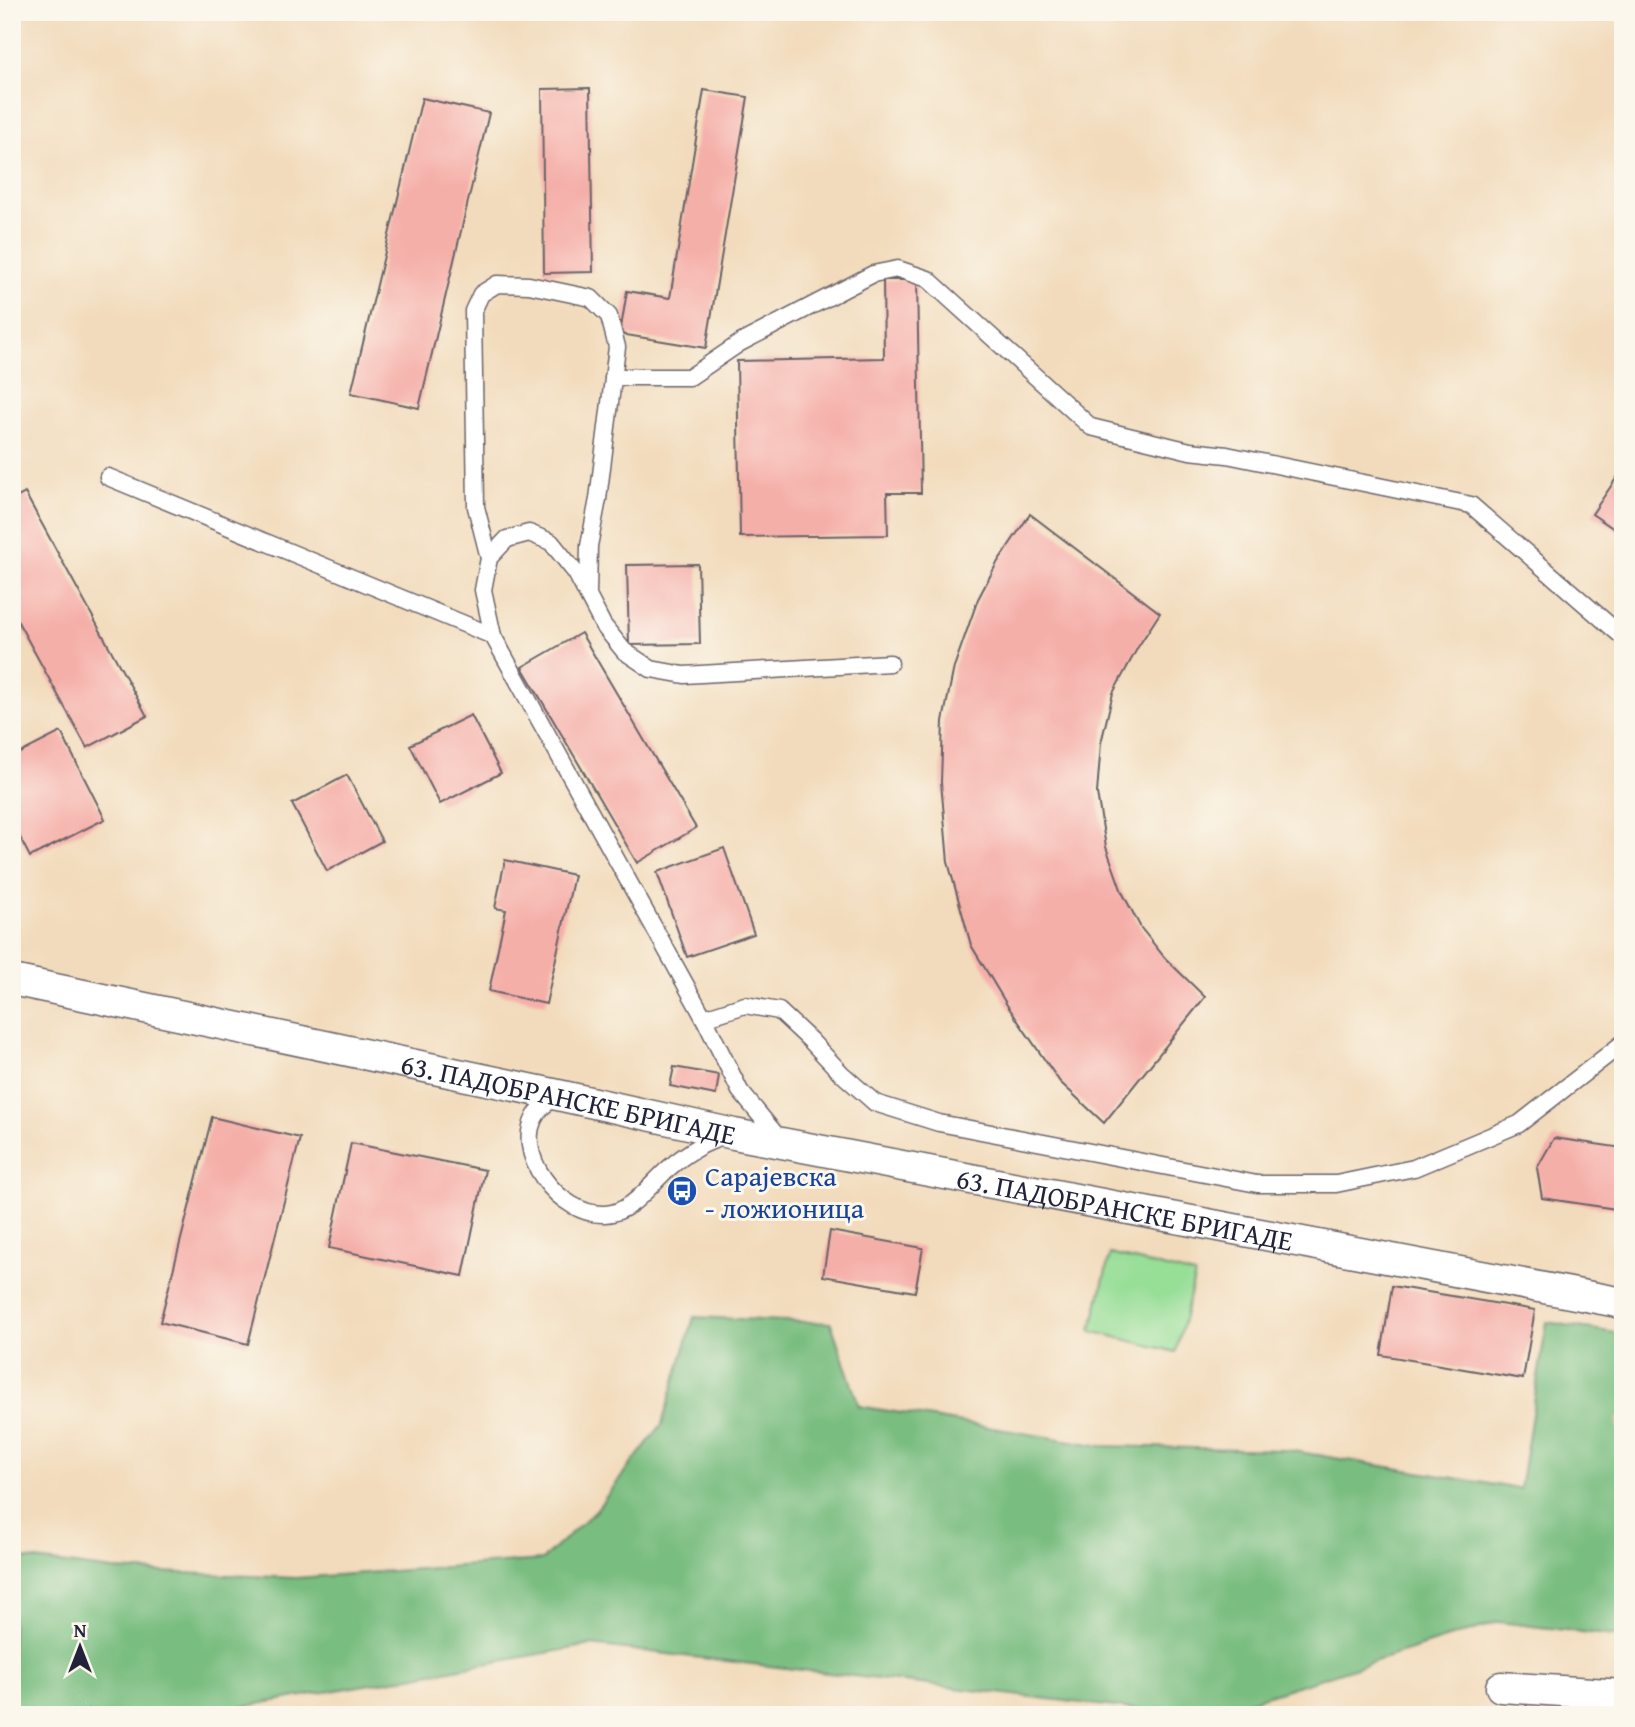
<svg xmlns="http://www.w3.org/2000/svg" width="1635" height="1727" font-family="'Gentium Book Plus',serif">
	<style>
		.green { fill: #97de97; stroke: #5c8069; stroke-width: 2 }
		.forest { fill: #79bd80; stroke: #4e705e; stroke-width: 2 }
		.building { fill: #f5afa9 }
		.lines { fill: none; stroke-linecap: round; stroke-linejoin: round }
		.lane-casing { stroke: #6b6368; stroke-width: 19 }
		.street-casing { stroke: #6b6368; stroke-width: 33 }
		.lane { stroke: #fff; stroke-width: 16 }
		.street { stroke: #fff; stroke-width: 30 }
		.labels { text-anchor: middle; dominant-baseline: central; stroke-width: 6; stroke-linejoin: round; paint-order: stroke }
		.street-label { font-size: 28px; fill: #22223b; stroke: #fbf7ec }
		.transit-label { font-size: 28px; fill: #164399; stroke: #fbf7ec; text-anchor: start }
	</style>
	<rect width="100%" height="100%" fill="#fbf7ec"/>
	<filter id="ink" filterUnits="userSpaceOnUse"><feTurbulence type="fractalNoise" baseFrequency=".0143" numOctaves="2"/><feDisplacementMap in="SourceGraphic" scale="14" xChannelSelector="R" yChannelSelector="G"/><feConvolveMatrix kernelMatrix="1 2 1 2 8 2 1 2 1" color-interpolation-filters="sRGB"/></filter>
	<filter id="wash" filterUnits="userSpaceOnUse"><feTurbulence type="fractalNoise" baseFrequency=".00686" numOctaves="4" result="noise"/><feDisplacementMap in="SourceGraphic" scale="28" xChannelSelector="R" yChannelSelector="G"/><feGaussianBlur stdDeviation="1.57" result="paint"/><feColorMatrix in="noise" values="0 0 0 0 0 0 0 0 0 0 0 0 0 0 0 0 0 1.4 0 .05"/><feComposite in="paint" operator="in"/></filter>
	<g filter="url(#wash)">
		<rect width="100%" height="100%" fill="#f2dbbc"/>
		<path class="green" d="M1110,1254l85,21 -19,77 -85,-21z"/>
		<path class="forest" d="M694,1317l137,6 28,83 243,40 185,4 233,39 27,-167 76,12v303l-124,-15 -294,93h-22l-592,-70 -395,70h-184v-158l101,13 183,8 246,-18 54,-50 66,-86z"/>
		<g id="blocks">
			<g class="building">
				<path d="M590,88l3,184 -49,1 -2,-184z"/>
				<path d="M704,90l44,7 -42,251 -86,-14 7,-43 43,7z"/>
				<path d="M422,98l67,15 -70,295 -68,-15z"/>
				<path d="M883,280h34l4,213h-34l1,42 -148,2 -3,-176 147,-3z"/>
				<path d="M1620,473l3,1v61l-31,-21z"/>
				<path d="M25,493l122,223 -60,32 -75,-137v-111z"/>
				<path d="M1030,514l130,99 -22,34 -25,46 -12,50 -4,50 9,54 16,45 19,36 24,30 40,39 -101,126 -44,-41 -53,-77 -36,-60 -23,-83 -7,-80 2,-61 11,-54 24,-68 19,-36z"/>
				<path d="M698,564l2,80 -71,1 -2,-80z"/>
				<path d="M581,633l115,195 -59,35 -115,-196z"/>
				<path d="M12,711l8,16 -8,4z"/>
				<path d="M471,715l30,58 -61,31 -30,-59z"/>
				<path d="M61,732l44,87 -75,38 -18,-35v-65z"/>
				<path d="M347,775l35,66 -55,30 -35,-67z"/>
				<path d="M724,848l30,86 -67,23 -30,-85z"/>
				<path d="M505,860l69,15 -28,129 -57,-13 17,-81 -11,-2z"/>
				<path d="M674,1067l45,8 -3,20 -46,-9z"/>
				<path d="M212,1117l88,21 -52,206 -88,-22z"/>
				<path d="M1554,1138l69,10v62l-81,-12 -5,-30z"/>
				<path d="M351,1143l134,27 -22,106 -134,-28z"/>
				<path d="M830,1231l93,17 -8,44 -92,-16z"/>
				<path d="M1392,1286l143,24 -12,69 -142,-24z"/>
				<path d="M1623,1417v37h-2l-4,-36z"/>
				<path d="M1527,1699l34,3 -1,13h-34z"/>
			</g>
		</g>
	</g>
	<g filter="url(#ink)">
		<use href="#blocks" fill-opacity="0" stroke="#6b6368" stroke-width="2"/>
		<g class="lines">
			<g class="lane-casing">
				<g id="lane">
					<path d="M613,377h77l50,-34 133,-69 25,-5 30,10 163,148 99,24 37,4 244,50 152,132"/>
					<path d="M108,477l385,159"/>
					<path d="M489,558l-13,-51 -3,-196 8,-17 16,-10 32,1 62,13 18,18 8,31 -19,152 -9,47 -1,47"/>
					<path d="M704,1018l41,-13 34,6 31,29 31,33 34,30 64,20 318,61h79l78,-16 105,-44 104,-81"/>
					<path d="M558,1095c-7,5 -15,10 -20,17 -29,40 23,105 67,102 27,-1 45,-30 64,-46 16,-14 35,-26 55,-31"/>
					<path d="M782,1142l-42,-51 -36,-73 -211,-382 -10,-46 6,-32 18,-19 22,-6 22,9 25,31 27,52 21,26 27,18 33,6 206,-12"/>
				</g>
			</g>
			<g class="street-casing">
				<g id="street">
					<path id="s1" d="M12,980l546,115 176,39 889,169"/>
					<path d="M1501,1687l122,8"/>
				</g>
			</g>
			<use href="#lane" class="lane"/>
			<use href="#street" class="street"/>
		</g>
	</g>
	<defs>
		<g id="bus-disc" transform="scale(1.575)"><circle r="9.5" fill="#1a4fb4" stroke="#fbf7ec"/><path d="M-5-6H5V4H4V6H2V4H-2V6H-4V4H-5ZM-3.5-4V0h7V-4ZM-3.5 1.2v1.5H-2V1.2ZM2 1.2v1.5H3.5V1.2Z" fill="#fff"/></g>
	</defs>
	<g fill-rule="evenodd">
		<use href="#bus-disc" x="682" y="1191"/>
	</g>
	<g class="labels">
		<g class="street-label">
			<text stroke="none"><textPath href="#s1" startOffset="569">63. ПАДОБРАНСКЕ БРИГАДЕ</textPath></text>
			<text stroke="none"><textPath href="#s1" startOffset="1136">63. ПАДОБРАНСКЕ БРИГАДЕ</textPath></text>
		</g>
		<g class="transit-label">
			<text x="705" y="1175">Сарајевска<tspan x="705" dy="32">- ложионица</tspan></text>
		</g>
	</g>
	<rect width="1635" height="1727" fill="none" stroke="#fbf7ec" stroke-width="42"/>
	<g transform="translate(80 1647)" stroke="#fbf7ec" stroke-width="5" paint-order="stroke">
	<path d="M0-5L12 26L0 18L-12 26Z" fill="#22223b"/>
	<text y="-10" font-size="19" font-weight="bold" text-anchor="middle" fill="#22223b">N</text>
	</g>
</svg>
